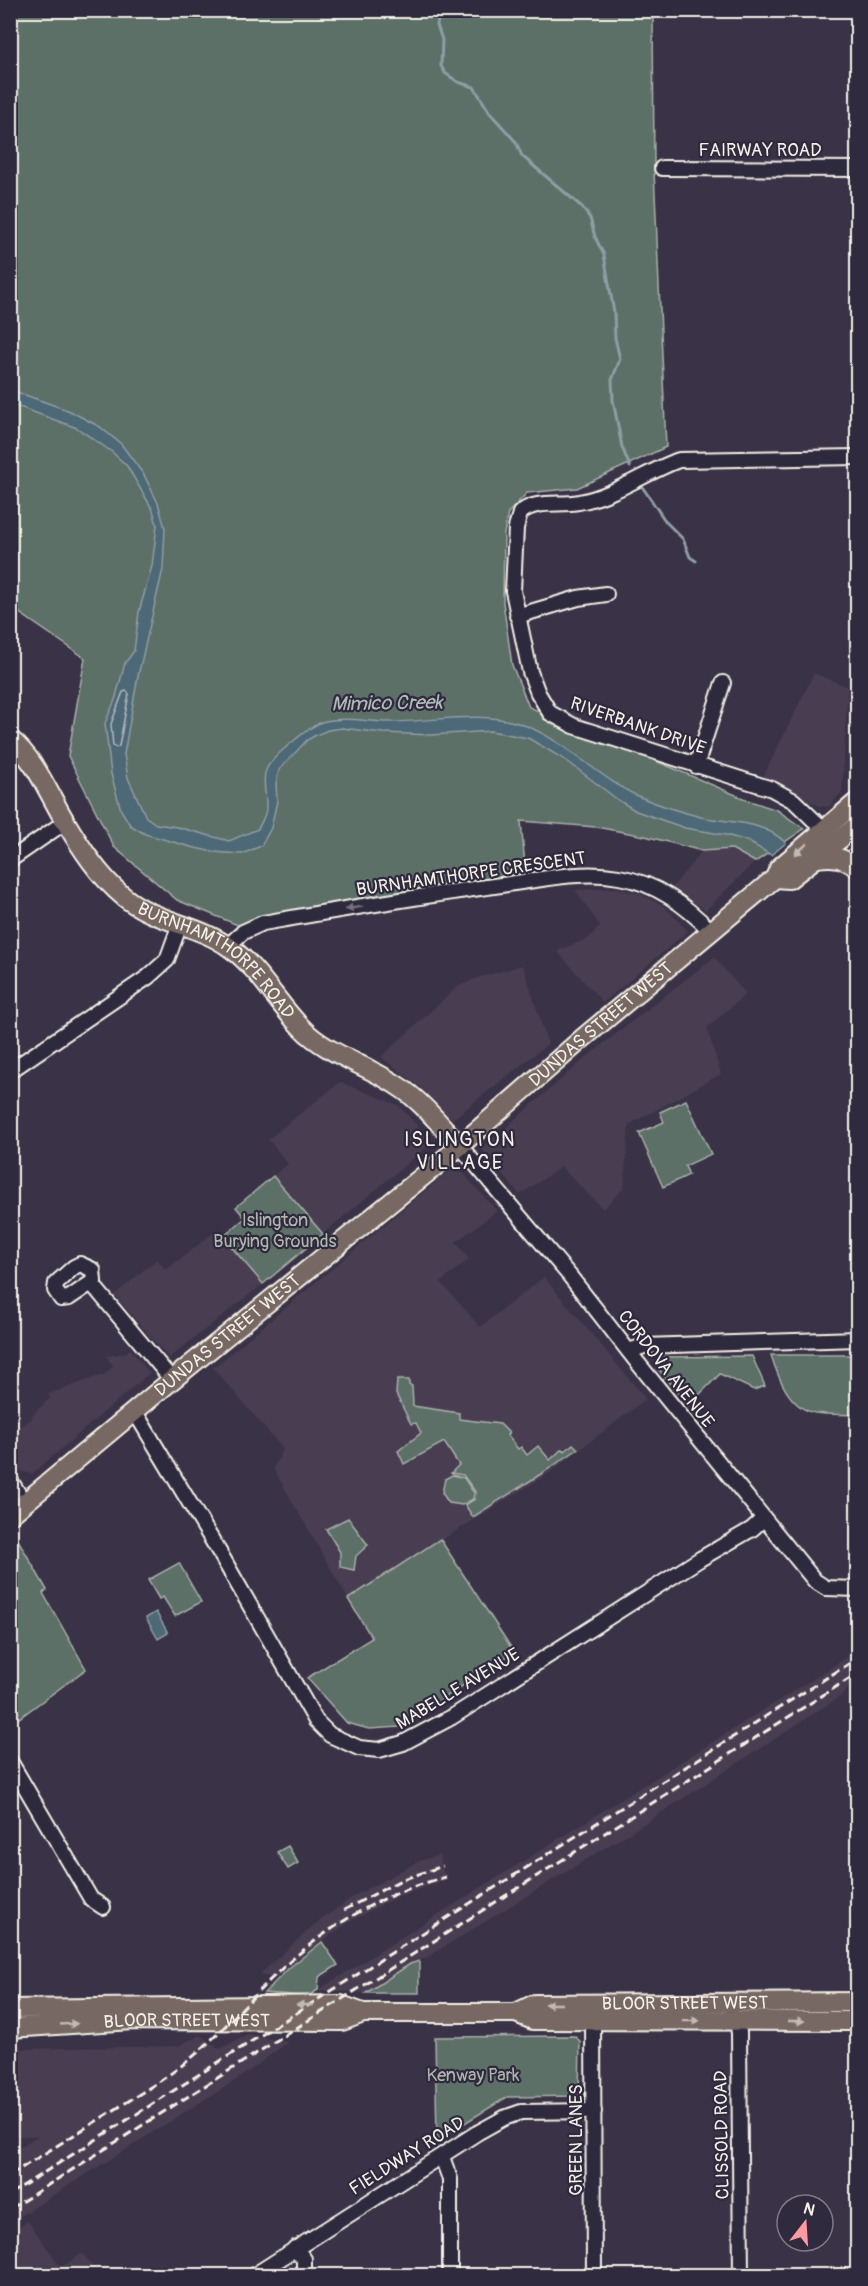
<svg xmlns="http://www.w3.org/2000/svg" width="868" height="2286" font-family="Pangolin,sans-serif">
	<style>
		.built { fill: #483c51 }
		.green { fill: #5c6f67; stroke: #a8b0a8; stroke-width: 1.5 }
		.water { fill: #4e6777; stroke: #909ea4; stroke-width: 1.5 }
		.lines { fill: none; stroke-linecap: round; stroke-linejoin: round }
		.shore { stroke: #b2babb; stroke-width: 1.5 }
		.stream { stroke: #909ea4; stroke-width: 3 }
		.minor-casing { stroke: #f4f1e8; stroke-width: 18 }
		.major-casing { stroke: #f4f1e8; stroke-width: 22 }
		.minor { stroke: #2f2a3d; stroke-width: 14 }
		.major { stroke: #776864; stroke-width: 18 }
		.rail { stroke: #f4f1e8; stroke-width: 3; stroke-dasharray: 9 4.5; stroke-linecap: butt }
		.oneway { fill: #c2bab3 }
		.oneway2 { fill: #747079 }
		.labels { text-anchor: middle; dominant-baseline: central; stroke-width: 4.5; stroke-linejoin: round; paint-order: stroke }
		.street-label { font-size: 18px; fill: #f4f1e8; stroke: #2f2a3d }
		.park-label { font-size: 18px; fill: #b0b6ae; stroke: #2f2a3d }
		.water-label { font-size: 20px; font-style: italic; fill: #b2babb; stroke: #2f2a3d }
		.neighbourhood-label { font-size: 20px; letter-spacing: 1.5px; fill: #f4f1e8; stroke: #2f2a3d }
	</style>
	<rect width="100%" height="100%" fill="#3a3246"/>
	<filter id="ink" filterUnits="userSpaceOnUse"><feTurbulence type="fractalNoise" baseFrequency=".0167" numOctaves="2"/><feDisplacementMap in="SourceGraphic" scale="12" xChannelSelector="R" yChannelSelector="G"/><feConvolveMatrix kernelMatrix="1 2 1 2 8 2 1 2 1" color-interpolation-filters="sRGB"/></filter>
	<g filter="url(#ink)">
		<g class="built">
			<path d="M814,673l34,14 -6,105 -13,15 -10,-1 -57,-27z"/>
			<path d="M732,849l23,13 -49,48 -35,-21 31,-38z"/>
			<path d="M616,888l25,6 23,12 24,25 -85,72 -46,-52 32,-13 11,-12 -25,-36z"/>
			<path d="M714,957l32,37 -39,34 14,46 -92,51 -5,63 -21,21 -42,-42 -41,28 -39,-46 108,-94z"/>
			<path d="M523,965l25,79 -95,75 -10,-7 -23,-25 -39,-30 76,-70 17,-8z"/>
			<path d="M340,1082l58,23 35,37 -110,92 -50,-58 15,-12 -20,-25z"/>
			<path d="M456,1165l41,46 -41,31 13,17 -28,23 39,45 64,-50 102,122 -94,72 -204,128 -75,-131 10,-19 -70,-81z"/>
			<path d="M217,1230l46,54 -94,74 -55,-63 43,-36 9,11z"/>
			<path d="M130,1349l20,24 -118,101 -10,-2 -11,-17v-23l20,-13 2,-5 17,-16 -2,-4 57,-20 8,-8 -7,-10 19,-3z"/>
			<path d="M849,1656l4,27 -9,11 -200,130 -216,133 -18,7 -44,29 -48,-3z"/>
			<path d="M439,1855l7,25 -50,17 -47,25 -43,31 -28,26 -19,-4 55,-50 40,-29 65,-35z"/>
			<path d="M248,2034l40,8 -44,33 -233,147v-69l26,-17h-26v-87l167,-3 22,-11 20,14z"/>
			<path d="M28,2221l33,46 22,-14 16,22h-88v-43z"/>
		</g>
		<g class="green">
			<path d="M10,11h643l1,159 12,277 -89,41 -50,5 -19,20 -4,21 -1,68 9,63 17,42 221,94 27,9 27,19 -49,33 -23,-13 -30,2 -57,-15 -49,-9 -75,-6 5,56 -228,33 -46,9 -12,7 -63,-26 -63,-53 -46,-91 17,-98 -74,-51z"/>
			<path d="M686,1100l25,54 -26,12 4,9 -26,12 -24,-54 25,-11 -4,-10z"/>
			<path d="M273,1176l50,58 -60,50 -40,-47 22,-19 -9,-11z"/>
			<path d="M771,1355h85l2,4 -1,56c-13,-1 -29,0 -42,-2 -26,-5 -37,-36 -44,-58z"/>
			<path d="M752,1356l13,30 -11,4 -34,-16 -31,31 -31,-36 -1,-8 5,-4z"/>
			<path d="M397,1380h12v5l3,1 1,20 46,7v6l41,5 9,9 -2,2 11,14 3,-2 6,8 11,-9 12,14 12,-11 3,2 8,-7 5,5 -34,23 -71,45 -8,-12 10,-6 1,-6 -13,-18 -12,-2 8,-8 -15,-23 -40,22 -6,-13 23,-18 -5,-10 -5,1 -15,-30z"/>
			<path d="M452,1475l12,3 10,15 -1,6 -11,6 -13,-2 -7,-10 3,-14z"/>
			<path d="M348,1518l20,27 -12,11 -2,14 -14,-3v-15l-14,-23z"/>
			<path d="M14,1533l33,57 -4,3 43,76 -75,55 -1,-188z"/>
			<path d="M440,1539l74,113 -114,75 -31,2 -22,-6 -40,-45 65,-40 -24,-39z"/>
			<path d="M179,1563l22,39 -26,14 -12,-19 -4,2 -11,-19z"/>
			<path d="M288,1846l10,17 -10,6 -11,-17z"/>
			<path d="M322,1942l16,23 -19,12 -1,13 -10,6 -44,-3 25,-25z"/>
			<path d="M419,1961v32h-53l44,-29z"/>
			<path d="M574,2036l6,5 -1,55 -72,1 -70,43 -2,-103z"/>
		</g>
		<g class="water">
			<path d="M11,390l59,21 30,16 21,17 23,31 14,28 7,25 -2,41 -25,107 -14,78 4,24 18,39 10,7 21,3 52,14 29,-12c3,-6 8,-14 8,-21 1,-12 -5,-29 1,-40 6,-12 43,-42 55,-46 22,-6 46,0 68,0 43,0 89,-12 131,2 42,14 78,55 119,73 19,8 41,15 61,20 28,6 62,3 85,26l-15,12 -24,-14 -21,-6 -41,-7 -49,-17 -18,-11 -51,-39 -39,-23 -37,-7 -59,4 -49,-2 -41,-5 -14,2 -12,5 -9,5 -28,30 -3,14 1,17 -6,27 -10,18 -19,8 -29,-2 -22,-5 -46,-13 -15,-9 -9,-15 -10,-36 -6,-51 10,-23 10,-37 9,-12 5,-39 13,-46 5,-41 -4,-15 -26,-44 -15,-14 -35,-24 -66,-24z"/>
			<path d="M156,1612l12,21 -10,6 -12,-21z"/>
		</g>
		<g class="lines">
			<path class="shore" d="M127,691l2,3 -10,52 -3,2 -3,-2 -2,-22 12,-32z"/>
			<g class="stream">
				<path d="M440,10l-3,15 5,15 -1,26 4,7 13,9 16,5 16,26 26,29 6,14 60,51 8,11 5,19 9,18 10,58 1,25 5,21 -8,21 1,20 9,47 8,20"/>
				<path d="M641,485l25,37 17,17 7,18 6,4"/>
			</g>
			<g class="minor-casing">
				<g id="minor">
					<path d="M662,168l196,1"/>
					<path d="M517,616l61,-18 28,-4"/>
					<path d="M696,766l27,-83"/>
					<path d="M823,829l-29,-28 -22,-12 -198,-63 -24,-13 -12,-20 -8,-21 -17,-81 3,-63 4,-15c16,-14 39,-7 59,-11 35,-6 67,-30 100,-42l179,-3"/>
					<path d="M10,860l55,-38"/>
					<path d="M228,946l15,-14 20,-9c80,-14 159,-27 238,-38 39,-5 79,-15 118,-8 37,6 66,28 92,54"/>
					<path d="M10,1071l138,-94 19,-17 13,-36"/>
					<path d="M460,1146l109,129 68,87 178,219 11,7 32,1"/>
					<path d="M80,1264l13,6 1,11 -25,17 -8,1 -6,-9 1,-7 18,-16z"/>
					<path d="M92,1284l80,96"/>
					<path d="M629,1351l15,-5 214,-7"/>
					<path d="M135,1412l86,143 95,166 14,14 29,13 20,2 24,-7 49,-26 248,-158 52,-30 11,-10"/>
					<path d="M10,1480l15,24"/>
					<path d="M10,1761l81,138 12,8"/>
					<path d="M593,2011l1,265"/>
					<path d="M732,2016l5,5 2,12 2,243"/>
					<path d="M442,2157l8,22v97"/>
					<path d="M295,2248l9,11v17"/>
					<path d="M253,2276l224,-143 27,-15 17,-6 73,-1"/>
				</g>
			</g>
			<g class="major-casing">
				<g id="major">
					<path id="s1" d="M10,739c26,21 38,54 55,82 16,27 34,55 58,75 31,26 74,28 106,51 32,22 50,61 79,87 27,23 61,32 90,52 24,15 42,39 62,60"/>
					<path d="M817,858c18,-3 26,0 41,10"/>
					<path d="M775,878l14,1 69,-54"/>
					<path id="s2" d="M10,1515l162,-135 276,-224 135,-118 192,-160 4,-10 79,-67"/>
					<path d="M10,2009l331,-4 22,8h153l17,7 325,1"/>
					<path id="s3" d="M516,2013l19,-9 323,-2"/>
					<path id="s4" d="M10,2028l123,-8 209,1 21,-8"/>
				</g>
			</g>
			<use href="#minor" class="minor"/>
			<use href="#major" class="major"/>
			<g class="rail">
				<path d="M344,1910l57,-30 42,-14"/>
				<path d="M10,2175c34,-21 67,-42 101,-63 27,-17 54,-33 79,-53 29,-24 54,-54 81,-80 49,-48 107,-85 175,-102"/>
				<path d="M10,2194l848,-536"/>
				<path d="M10,2209l848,-536"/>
			</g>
		</g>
		<defs><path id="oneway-solid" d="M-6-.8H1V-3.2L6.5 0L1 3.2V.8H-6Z" transform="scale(1.5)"/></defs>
		<g class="oneway">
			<use href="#oneway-solid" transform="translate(801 849) rotate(139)"/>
			<use href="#oneway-solid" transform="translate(553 2004) rotate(-180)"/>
			<use href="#oneway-solid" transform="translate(305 2005) rotate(180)"/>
			<use href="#oneway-solid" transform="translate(691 2021) rotate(-1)"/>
			<use href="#oneway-solid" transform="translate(796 2021)"/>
			<use href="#oneway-solid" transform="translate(69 2024) rotate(-3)"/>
		</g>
		<use class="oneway2" href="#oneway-solid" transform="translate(354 908) rotate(171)"/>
	</g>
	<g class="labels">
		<g class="street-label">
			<text x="760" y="150">FAIRWAY ROAD</text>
			<text transform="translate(638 726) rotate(19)">RIVERBANK DRIVE</text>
			<text transform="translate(471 874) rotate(-8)">BURNHAMTHORPE CRESCENT</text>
			<text stroke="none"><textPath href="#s1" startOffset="310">BURNHAMTHORPE ROAD</textPath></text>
			<text stroke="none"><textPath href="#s2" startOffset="768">DUNDAS STREET WEST</textPath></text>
			<text stroke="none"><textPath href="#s2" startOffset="282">DUNDAS STREET WEST</textPath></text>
			<text transform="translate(666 1369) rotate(52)">CORDOVA AVENUE</text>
			<text transform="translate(458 1689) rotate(-31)">MABELLE AVENUE</text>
			<text stroke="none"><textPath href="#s3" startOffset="171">BLOOR STREET WEST</textPath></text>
			<text stroke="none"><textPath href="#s4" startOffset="177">BLOOR STREET WEST</textPath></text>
			<text transform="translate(722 2135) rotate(-91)">CLISSOLD ROAD</text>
			<text transform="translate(576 2140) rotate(-90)">GREEN LANES</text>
			<text transform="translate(407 2156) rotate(-32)">FIELDWAY ROAD</text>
		</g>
		<g class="park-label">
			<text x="275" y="1220">Islington<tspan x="275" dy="21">Burying Grounds</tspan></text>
			<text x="473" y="2075">Kenway Park</text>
		</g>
		<g class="water-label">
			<text transform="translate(387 703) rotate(-1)">Mimico Creek</text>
		</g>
		<g class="neighbourhood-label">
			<text x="460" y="1139">ISLINGTON<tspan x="460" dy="23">VILLAGE</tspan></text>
		</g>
	</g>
	<rect width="868" height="2286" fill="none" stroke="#2f2a3d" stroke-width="36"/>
	<rect x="18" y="18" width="832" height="2250" fill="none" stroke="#f4f1e8" stroke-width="2" filter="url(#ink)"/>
	<g transform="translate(805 2223) rotate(17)"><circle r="28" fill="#2f2a3d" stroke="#7e7a81" stroke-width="1.5"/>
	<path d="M0-4.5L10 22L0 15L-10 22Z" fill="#ff9aa2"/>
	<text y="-9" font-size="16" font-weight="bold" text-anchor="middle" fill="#f4f1e8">N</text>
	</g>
</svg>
